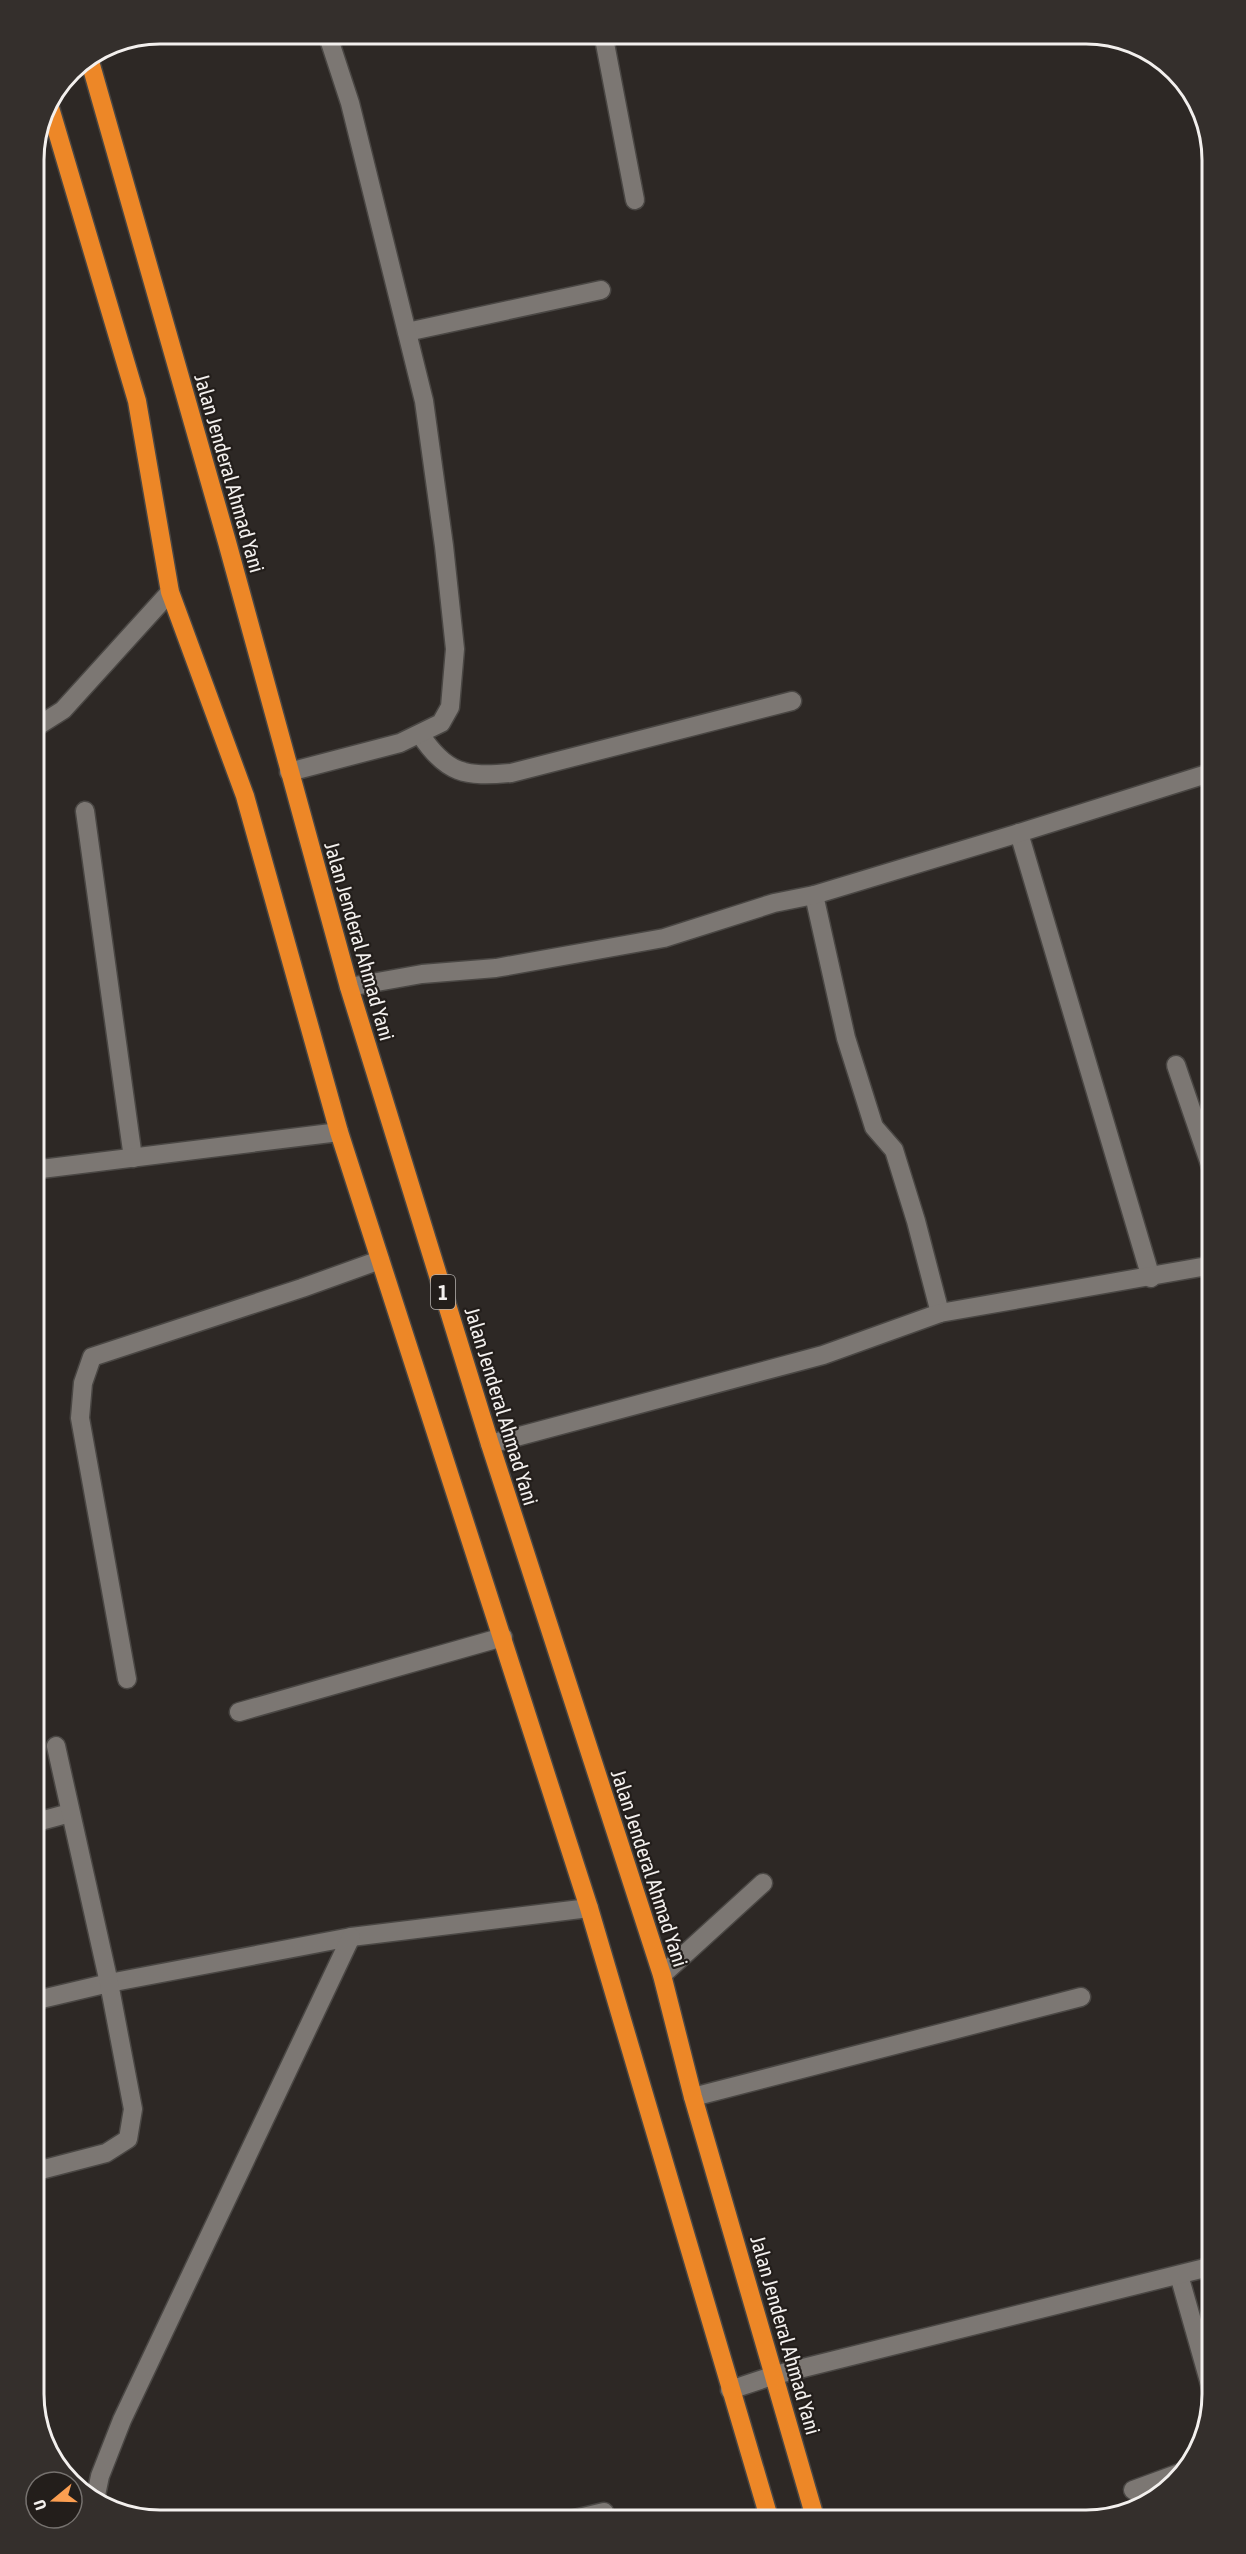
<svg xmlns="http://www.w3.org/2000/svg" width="1246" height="2554" font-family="'Asap Condensed',sans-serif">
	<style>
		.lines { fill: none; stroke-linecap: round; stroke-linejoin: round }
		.minor-casing { stroke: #4a4744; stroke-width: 21 }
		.highway-casing { stroke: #4a4744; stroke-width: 21 }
		.minor { stroke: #7c7773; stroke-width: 18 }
		.highway { stroke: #ed8727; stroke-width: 18 }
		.labels { text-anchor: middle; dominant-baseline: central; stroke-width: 4.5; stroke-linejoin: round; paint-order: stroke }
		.shield { fill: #231e1b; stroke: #b5b1af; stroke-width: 1.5 }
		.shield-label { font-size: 20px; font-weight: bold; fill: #f3f0ee }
		.street-label { font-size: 21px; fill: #f3f0ee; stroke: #231e1b }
		.rim { fill: none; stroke: #f3f0ee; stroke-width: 3 }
	</style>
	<rect width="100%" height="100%" fill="#2d2825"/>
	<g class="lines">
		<g class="minor-casing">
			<g id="minor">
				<path d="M603,33l32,167"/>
				<path d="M407,332l194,-42"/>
				<path d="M33,729l30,-19 107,-118"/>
				<path d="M420,734c26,40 45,43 91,39l281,-72"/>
				<path d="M289,772l111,-29 41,-20 9,-16 5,-58 -11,-103 -20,-145 -74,-298 -23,-70"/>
				<path d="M85,811l48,347"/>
				<path d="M1019,833l132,445"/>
				<path d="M814,895l32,143 28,89 20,23 22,71 24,92"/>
				<path d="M349,987l73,-13 74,-6 168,-30 110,-35 40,-8 205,-62 194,-61"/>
				<path d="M1176,1065l37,108"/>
				<path d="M33,1170l306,-38"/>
				<path d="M490,1444l333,-89 117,-42 273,-48"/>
				<path d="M127,1679l-47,-261 3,-35 9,-26 210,-69 78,-28"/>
				<path d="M239,1712l264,-75"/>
				<path d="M33,1823l37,-10"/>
				<path d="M662,1975l101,-92"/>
				<path d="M33,2001l76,-18 242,-46 238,-29"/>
				<path d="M693,2097l388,-100"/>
				<path d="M33,2172l73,-19 22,-14 5,-30 -24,-126 -53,-237"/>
				<path d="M1179,2275l34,120"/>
				<path d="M730,2390l45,-15 438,-109"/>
				<path d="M1133,2490l52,-19"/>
				<path d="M95,2500l5,-24 22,-56 229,-483"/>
				<path d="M566,2521l38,-9"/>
			</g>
		</g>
		<g class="highway-casing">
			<g id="highway">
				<path d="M89,58l138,484 122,445 141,457 172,531 31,122 123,424"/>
				<path d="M48,101l89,300 33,191 75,204 94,336 250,776 181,613"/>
			</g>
		</g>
		<use href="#minor" class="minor"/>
		<use href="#highway" class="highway"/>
	</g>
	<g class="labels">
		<rect class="shield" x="431" y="1275" width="24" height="34" rx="4.5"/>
		<g class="shield-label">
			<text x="443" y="1292">1</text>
		</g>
		<g class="street-label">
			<text transform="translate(230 473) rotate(74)">Jalan Jenderal Ahmad Yani</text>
			<text transform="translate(360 941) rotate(74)">Jalan Jenderal Ahmad Yani</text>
			<text transform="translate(502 1406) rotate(73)">Jalan Jenderal Ahmad Yani</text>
			<text transform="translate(650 1868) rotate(72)">Jalan Jenderal Ahmad Yani</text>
			<text transform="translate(786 2335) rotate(74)">Jalan Jenderal Ahmad Yani</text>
		</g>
	</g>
	<path d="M0 0H1246V2554H0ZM160 44H1086A116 116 0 0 1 1202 160V2394A116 116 0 0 1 1086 2510H160A116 116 0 0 1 44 2394V160A116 116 0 0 1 160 44Z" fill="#342f2c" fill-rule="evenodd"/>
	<path class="rim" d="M160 44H1086A116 116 0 0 1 1202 160V2394A116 116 0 0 1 1086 2510H160A116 116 0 0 1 44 2394V160A116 116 0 0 1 160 44Z"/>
	<g transform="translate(54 2500) rotate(251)"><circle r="28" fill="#231e1b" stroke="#76726f" stroke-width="1.5"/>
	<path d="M0-4.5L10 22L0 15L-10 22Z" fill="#fb9e51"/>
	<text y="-9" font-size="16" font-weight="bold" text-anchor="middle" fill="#f3f0ee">U</text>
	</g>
</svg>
